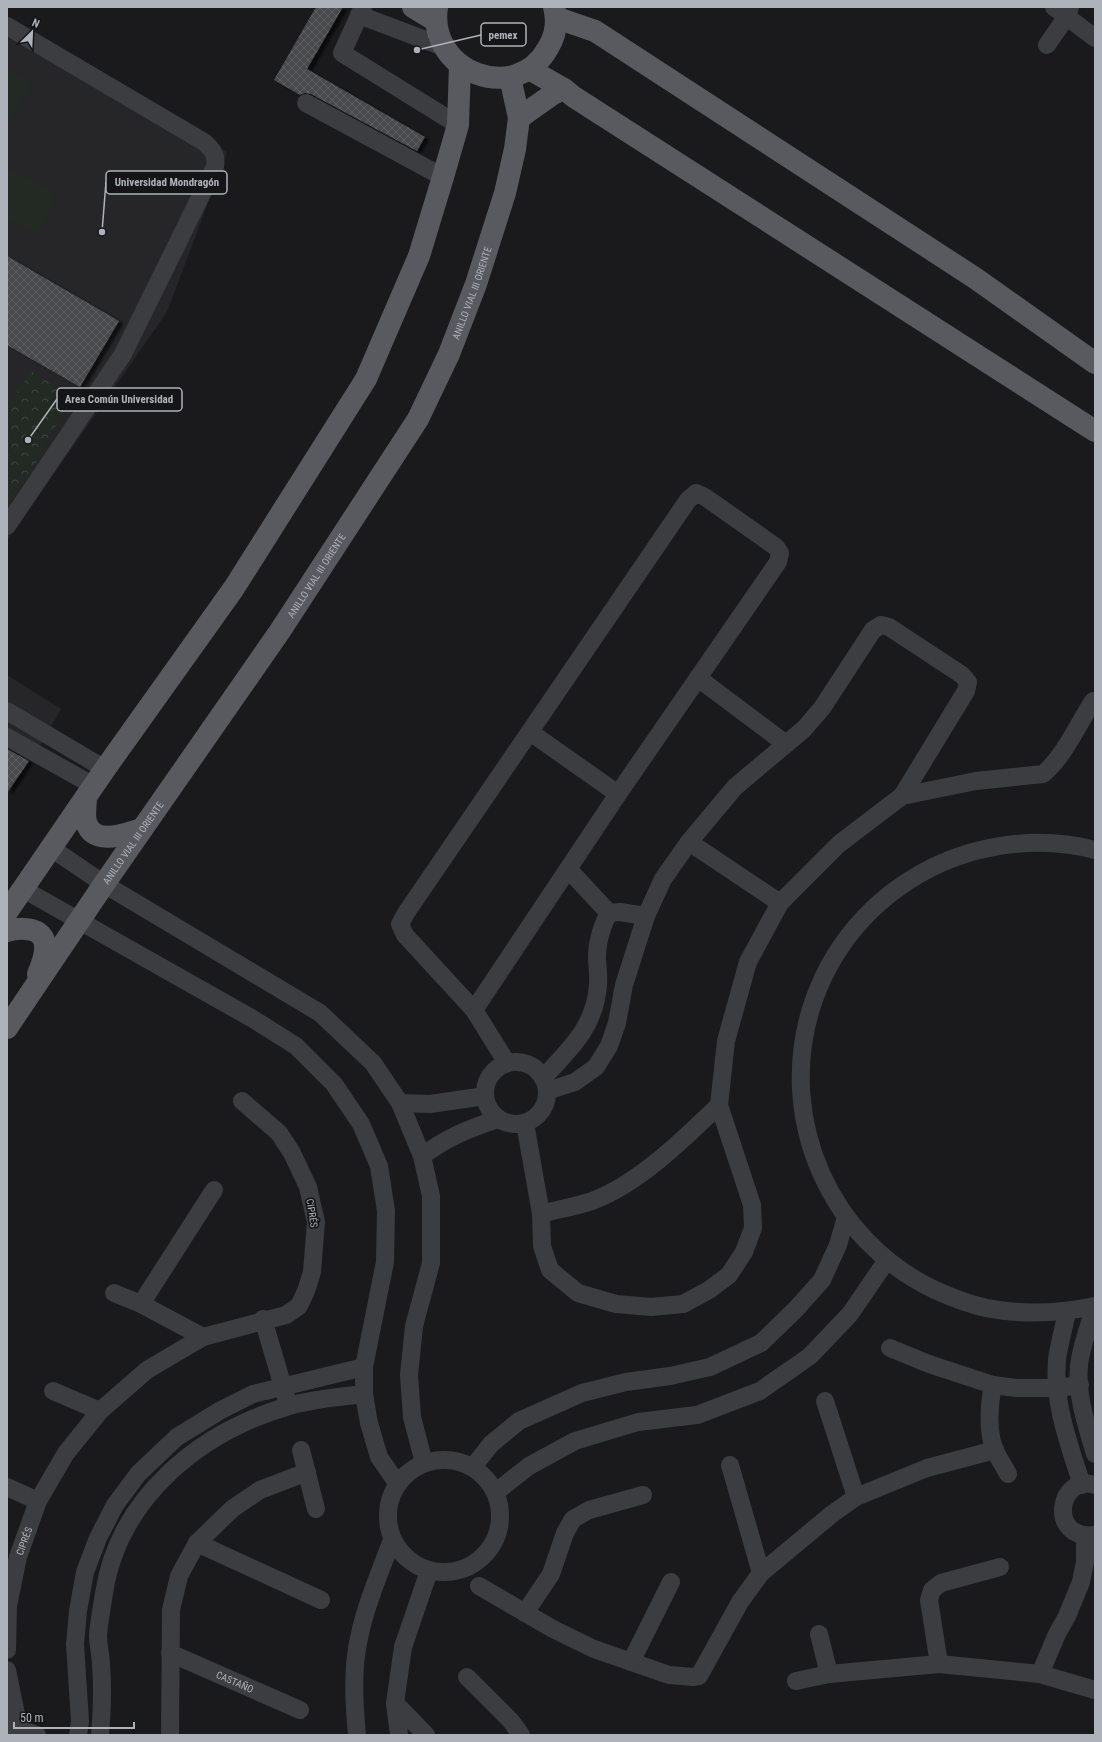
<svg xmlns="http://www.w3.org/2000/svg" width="1102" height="1742" font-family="'Roboto Condensed',sans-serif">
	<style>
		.built { fill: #262629 }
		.forest { fill: url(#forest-crowns) }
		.pitch { fill: #222a23 }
		.building { fill: url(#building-cross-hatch); filter: url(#shadow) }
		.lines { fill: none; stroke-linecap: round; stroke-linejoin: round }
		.minor { stroke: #3b3d41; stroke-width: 18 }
		.major { stroke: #585a60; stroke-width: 22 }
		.labels { text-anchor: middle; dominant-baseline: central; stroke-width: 3.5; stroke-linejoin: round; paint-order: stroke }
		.street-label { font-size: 10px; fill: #aeb3bb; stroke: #151517 }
		.leader { fill: none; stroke: #aeb3bb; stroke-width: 1.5 }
		.callout-dot { fill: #aeb3bb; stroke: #151517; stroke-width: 1.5 }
		.callout { fill: #151517; stroke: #aeb3bb; stroke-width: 1.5 }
		.callout-label { font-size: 11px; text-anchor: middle; font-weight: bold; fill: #aeb3bb }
	</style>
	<defs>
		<pattern id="forest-crowns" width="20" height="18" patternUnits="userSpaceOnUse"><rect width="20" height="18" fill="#222a23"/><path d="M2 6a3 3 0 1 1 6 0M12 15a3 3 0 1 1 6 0" fill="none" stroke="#404641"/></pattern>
		<pattern id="building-cross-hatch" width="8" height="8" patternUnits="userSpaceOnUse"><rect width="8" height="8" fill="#47494c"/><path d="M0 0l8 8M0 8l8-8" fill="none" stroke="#5f6164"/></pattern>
		<filter id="shadow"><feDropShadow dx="4.5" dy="2.5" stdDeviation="1" flood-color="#0009"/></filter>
	</defs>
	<rect width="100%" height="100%" fill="#1a1a1c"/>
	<g class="built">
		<path d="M7,23l220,129 -60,160 -160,229z"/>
		<path d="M7,675l54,34 -22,39 -32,-19z"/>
	</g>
	<path class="forest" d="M31,371l41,25 -41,75 -24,34v-97z"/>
	<g class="pitch">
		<path d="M7,69l25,15 -25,43z"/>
		<path d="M7,168l50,28 -21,38 -29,-17z"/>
	</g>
	<g class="building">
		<path d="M316,7h27l-36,62 118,68 -8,14 -106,-57 -6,-1 -5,2 -26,-15z"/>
		<path d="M7,256l112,65 -39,66 -73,-42z"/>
		<path d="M7,749l22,12 -22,32z"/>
	</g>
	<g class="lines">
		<g class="minor">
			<path d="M363,7l-21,46 116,72"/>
			<path d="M1054,7l41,31"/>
			<path d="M359,15l85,32"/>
			<path d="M7,26l197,116c9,8 13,13 11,25l-92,187 -116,172"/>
			<path d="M1047,45l20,-29 3,-9"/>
			<path d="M306,103l137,74"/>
			<path d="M698,678l88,66"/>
			<path d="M7,711l98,58"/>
			<path d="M530,732l88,62"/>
			<path d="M7,737l87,49"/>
			<path d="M689,842l91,61"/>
			<path d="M51,848l53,36 216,129 53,50 27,40 22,53 9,40v67l-17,63 -5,49 3,42 12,46"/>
			<path d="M1095,850c-54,-14 -114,-7 -164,18 -59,30 -102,80 -121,144 -32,110 21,229 125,278 18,8 38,16 57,19 35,6 69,4 103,-3"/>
			<path d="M569,870l40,43"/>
			<path d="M23,889l230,130 43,27 38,38 27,40 18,42 7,45 -1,51 -21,105v27l5,29 10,34 18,26"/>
			<path d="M609,913l11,-1 26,4"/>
			<path d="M474,1010l144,-216 160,-232 2,-9 -4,-6 -71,-50 -9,-4 -8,7 -282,413 -6,11 5,11 69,75 33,53"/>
			<circle cx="516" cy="1093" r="31"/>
			<path d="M543,1078c27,-29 52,-51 55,-93 1,-10 -1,-19 -1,-28 0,-14 5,-32 12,-44"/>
			<path d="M547,1091l28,-9 21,-15 13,-21 8,-23 7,-38 22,-69 17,-37 26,-37 46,-55 69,-58 18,-21 51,-78 8,-5 8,2 73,48 6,7 -2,9 -64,105"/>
			<path d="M400,1103l30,1 55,-8"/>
			<path d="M525,1123l16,91 1,32 8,24 28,23 38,11 35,3 32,-3 26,-14 20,-15 15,-23 9,-24 -1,-23 -33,-100 7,-64 22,-79 32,-59 59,-59 63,-48 74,-15 67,-7c20,-16 36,-51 50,-73"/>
			<path d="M422,1156c26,-19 46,-27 76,-37"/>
			<path d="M541,1214c16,-5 34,-7 51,-13 46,-17 92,-62 127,-96"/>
			<path d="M114,1293l27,11 62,33"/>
			<path d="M141,1304l73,-114"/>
			<path d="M1095,1307c-6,19 -14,39 -16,59 -3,29 8,60 16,88"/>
			<path d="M1067,1312c-3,15 -8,32 -10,48 -4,43 12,84 25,125"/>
			<path d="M263,1319l23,78"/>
			<path d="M890,1348l39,16 64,21 23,3h40l24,-3"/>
			<path d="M993,1385c-4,21 -6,46 2,66 4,8 9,15 13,23"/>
			<path d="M53,1391l47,20"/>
			<path d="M825,1401l31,96"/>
			<path d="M301,1450l15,59"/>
			<circle cx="444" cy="1516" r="56"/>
			<path d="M730,1465l31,108"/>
			<path d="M473,1467l18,-23 28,-23 63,-28 44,-11 44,-6 40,-9 51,-24 35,-34 26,-29 16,-35 8,-28"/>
			<path d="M1095,1485c-37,-12 -48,56 0,50"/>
			<path d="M7,1487l31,14"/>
			<path d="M496,1492l33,-26 46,-25 63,-19 59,-7 63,-24 50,-35 40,-42 37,-54"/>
			<path d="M197,1543l124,57"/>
			<path d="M479,1586l74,43 41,20 75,26 24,2 6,-1 41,-74 21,-29 71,-59 24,-17 71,-29 68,-18"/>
			<path d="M525,1613l26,-39 14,-41 8,-14 16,-9 54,-15"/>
			<path d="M819,1634l10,40"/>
			<path id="s1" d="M7,1650l1,-44 10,-49 20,-56 28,-48 34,-42 47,-41 56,-33 83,-22 13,-9 7,-15 6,-19 4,-50 -8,-35 -16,-34 -13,-20 -37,-32"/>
			<path id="s2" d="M170,1653l130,57"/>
			<path d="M631,1662l40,-80"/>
			<path d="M939,1664l-10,-64 3,-10 9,-7 59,-16"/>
			<path d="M7,1670l12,59"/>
			<path d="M1040,1674l17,-40 10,-18 14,-34 4,-20v-26"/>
			<path d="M467,1677l44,44 10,14"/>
			<path d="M796,1681l33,-7 110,-10 101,10 55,16"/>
			<path d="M395,1703l31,32"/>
			<path d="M8,1725l29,10"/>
			<path d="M78,1735l2,-14 -5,-77 3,-33 7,-39 13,-34 17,-33 23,-31 39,-37 44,-27 32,-16 111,-27"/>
			<path d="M100,1735c2,-23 3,-46 1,-70 0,-9 -3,-20 -3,-30 1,-13 4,-28 6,-42 15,-96 96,-161 185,-187 24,-7 50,-9 75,-12"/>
			<path d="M170,1735l1,-125 8,-34 18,-33 35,-34 28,-19 47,-18"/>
			<path d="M357,1735c-3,-32 -5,-66 2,-97 7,-34 21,-66 33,-98"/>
			<path d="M399,1735l-4,-32 8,-56 26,-76"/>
		</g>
		<g class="major">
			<path d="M413,7l23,14"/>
			<path d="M437,7c-10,65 79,99 111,41 8,-13 10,-26 6,-41"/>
			<path d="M557,18l38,13 380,247 120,85"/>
			<path d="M529,69l35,20 10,8 521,334"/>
			<path d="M519,118l34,-24 11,-5"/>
			<path d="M86,797c0,7 -2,18 0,25 8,25 39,12 56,7"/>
			<path d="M7,912l98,-143 129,-181 132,-209 53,-123 24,-79 15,-52 2,-60"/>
			<path d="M7,931c9,-3 16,-3 25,-1 21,6 12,30 6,44"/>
			<path id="s3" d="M7,1028l97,-144 176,-253 138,-212 31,-65 27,-70 29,-91 10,-44 4,-31 -9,-41"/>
		</g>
	</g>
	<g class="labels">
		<g class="street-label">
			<text stroke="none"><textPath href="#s3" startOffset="872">ANILLO VIAL III ORIENTE</textPath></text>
			<text stroke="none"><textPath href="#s3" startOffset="548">ANILLO VIAL III ORIENTE</textPath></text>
			<text stroke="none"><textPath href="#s3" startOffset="224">ANILLO VIAL III ORIENTE</textPath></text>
			<text transform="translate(312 1213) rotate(81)">CIPRÉS</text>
			<text stroke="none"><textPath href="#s1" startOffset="111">CIPRÉS</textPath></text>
			<text stroke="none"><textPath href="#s2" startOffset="71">CASTAÑO</textPath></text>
		</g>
	</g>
	<path class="leader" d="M417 50L481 35M102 232L106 182M28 440L57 399"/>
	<g class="callout-dot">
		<circle cx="417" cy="50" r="4"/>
		<circle cx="102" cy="232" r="4"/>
		<circle cx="28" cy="440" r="4"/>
	</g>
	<g class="callout">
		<rect x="481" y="23" width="45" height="23" rx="4"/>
		<rect x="106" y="171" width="121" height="23" rx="4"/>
		<rect x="57" y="388" width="125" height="23" rx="4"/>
	</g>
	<g class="callout-label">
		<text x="503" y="39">pemex</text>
		<text x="167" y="186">Universidad Mondragón</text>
		<text x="119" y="403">Area Común Universidad</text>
	</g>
	<rect width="1102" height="1742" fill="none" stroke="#aeb3bb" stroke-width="16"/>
	<g transform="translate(32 32) rotate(24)" stroke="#151517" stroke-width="3" paint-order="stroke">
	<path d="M0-3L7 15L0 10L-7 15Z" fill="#aeb3bb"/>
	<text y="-6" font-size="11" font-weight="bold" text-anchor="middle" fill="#aeb3bb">N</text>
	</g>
	<path d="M14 1722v6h120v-6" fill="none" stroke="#aeb3bb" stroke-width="2"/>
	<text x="20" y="1722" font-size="12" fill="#aeb3bb" stroke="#151517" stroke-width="3" paint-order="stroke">50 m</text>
</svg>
